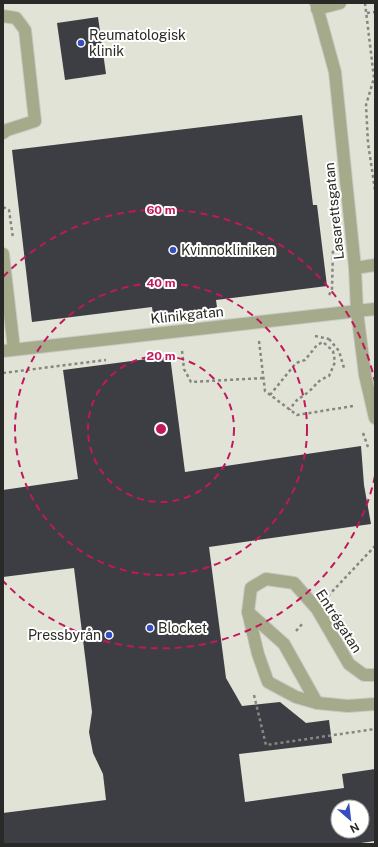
<svg xmlns="http://www.w3.org/2000/svg" width="378" height="847" font-family="'Public Sans',sans-serif">
	<style>
		.built { fill: #e0e3d6; fill-rule: evenodd }
		.building { fill: #3d3e43; fill-rule: evenodd }
		.lines { fill: none; stroke-linecap: round; stroke-linejoin: round }
		.minor-casing { stroke: #c9cac4; stroke-width: 14 }
		.path { stroke: #868682; stroke-width: 2.5; stroke-dasharray: 3 3; stroke-linecap: butt }
		.minor { stroke: #a4aa8a; stroke-width: 12 }
		.ring { fill: none; stroke: #c2185b; stroke-width: 2; stroke-dasharray: 7 5 }
		.poi-dot { fill: #374ec0; stroke: #fffffe; stroke-width: 1.5 }
		.labels { text-anchor: middle; dominant-baseline: central; stroke-width: 4; stroke-linejoin: round; paint-order: stroke }
		.poi-label { font-size: 14px; fill: #292927; stroke: #fffffe; text-anchor: start }
		.street-label { font-size: 14px; fill: #292927; stroke: #fffffe }
		.centre { fill: #c2185b; stroke: #fffffe; stroke-width: 2 }
		.ring-label { font-size: 12px; text-anchor: middle; font-weight: bold; fill: #c2185b; stroke: #fffffe; stroke-width: 4; stroke-linejoin: round; paint-order: stroke }
	</style>
	<rect width="100%" height="100%" fill="#ecede7"/>
	<path class="built" d="M3,3h372v841h-372zM338,807h24v24h-24z"/>
	<g class="building">
		<path d="M98,17l8,57 -41,6 -8,-57z"/>
		<path d="M302,115l11,90h4l10,81 -111,14 1,7 -18,7 -30,3 -16,-2 -1,-8 -120,15 -20,-172z"/>
		<path d="M170,356l15,116 176,-26 3,39 7,39 -162,23 17,131 16,28 38,-4 26,21 23,-3 3,23 -93,11 6,48 99,-14 -2,-14 33,-5v72l-21,3h-351v-31l103,-13 -3,-26 -10,-21 -4,-21 3,-20 -18,-144 -71,9v-87l75,-11 -15,-109zM338,807h24v24h-24z"/>
	</g>
	<g class="lines">
		<g class="minor-casing">
			<g id="minor">
				<path d="M316,3l19,69 20,196 2,43 8,64 10,43"/>
				<path d="M317,9l23,-6"/>
				<path d="M3,16l13,2 9,12 10,91 -28,9 -4,3"/>
				<path d="M3,254l11,95"/>
				<path d="M355,268l20,-3"/>
				<path d="M3,351l372,-42"/>
				<path d="M248,612l36,32 33,59"/>
				<path d="M375,675h-11l-15,-11 -32,-55 -23,-26 -28,-4 -15,9 -3,24 10,42 10,28 28,15 21,6 31,3 27,-2"/>
			</g>
		</g>
		<g class="path">
			<path d="M365,3l9,75 -8,27 2,38 7,47"/>
			<path d="M367,13l8,-1"/>
			<path d="M3,207l6,3 4,28"/>
			<path d="M329,295l3,-5 1,-41"/>
			<path d="M315,336l14,3"/>
			<path d="M329,339l10,12 5,17"/>
			<path d="M259,341l6,50 32,24 56,-9"/>
			<path d="M182,351l2,18 7,13 73,-4"/>
			<path d="M3,373l103,-13"/>
			<path d="M270,395l26,-32 9,-3 12,-15 6,-3 10,9 2,11 -6,14c-13,5 -11,8 -21,16 -9,8 -11,5 -18,18"/>
			<path d="M363,433l5,14"/>
			<path d="M328,596l47,-50"/>
			<path d="M296,631l7,-8"/>
			<path d="M254,695l12,50 109,-16"/>
		</g>
		<use href="#minor" class="minor"/>
	</g>
	<g class="ring">
		<circle cx="161" cy="429" r="73"/>
		<circle cx="161" cy="429" r="146"/>
		<path d="M375 476A219 219 0 0 1 3 581M3 277A219 219 0 0 1 375 382"/>
	</g>
	<g class="poi-dot">
		<circle cx="81" cy="43" r="4"/>
		<circle cx="173" cy="250" r="4"/>
		<circle cx="150" cy="628" r="4"/>
		<circle cx="109" cy="635" r="4"/>
	</g>
	<g class="labels">
		<g class="poi-label">
			<text x="89" y="35">Reumatologisk<tspan x="89" dy="16">klinik</tspan></text>
			<text x="181" y="250">Kvinnokliniken</text>
			<text x="158" y="628">Blocket</text>
			<text x="101" y="635" text-anchor="end">Pressbyrån</text>
		</g>
		<g class="street-label">
			<text transform="translate(334 211) rotate(-96)">Lasarettsgatan</text>
			<text transform="translate(187 315) rotate(-6)">Klinikgatan</text>
			<text transform="translate(339 621) rotate(57)">Entrégatan</text>
		</g>
	</g>
	<circle cx="161" cy="429" r="6" class="centre"/>
	<g class="ring-label">
		<text x="161" y="214">60 m</text>
		<text x="161" y="287">40 m</text>
		<text x="161" y="360">20 m</text>
	</g>
	<rect width="378" height="847" fill="none" stroke="#292927" stroke-width="8"/>
	<g transform="translate(350 819) rotate(152)"><circle r="19" fill="#fffffe" stroke="#a9a9a8"/>
	<path d="M0-3L7 15L0 10L-7 15Z" fill="#374ec0"/>
	<text y="-6" font-size="11" font-weight="bold" text-anchor="middle" fill="#292927">N</text>
	</g>
</svg>
